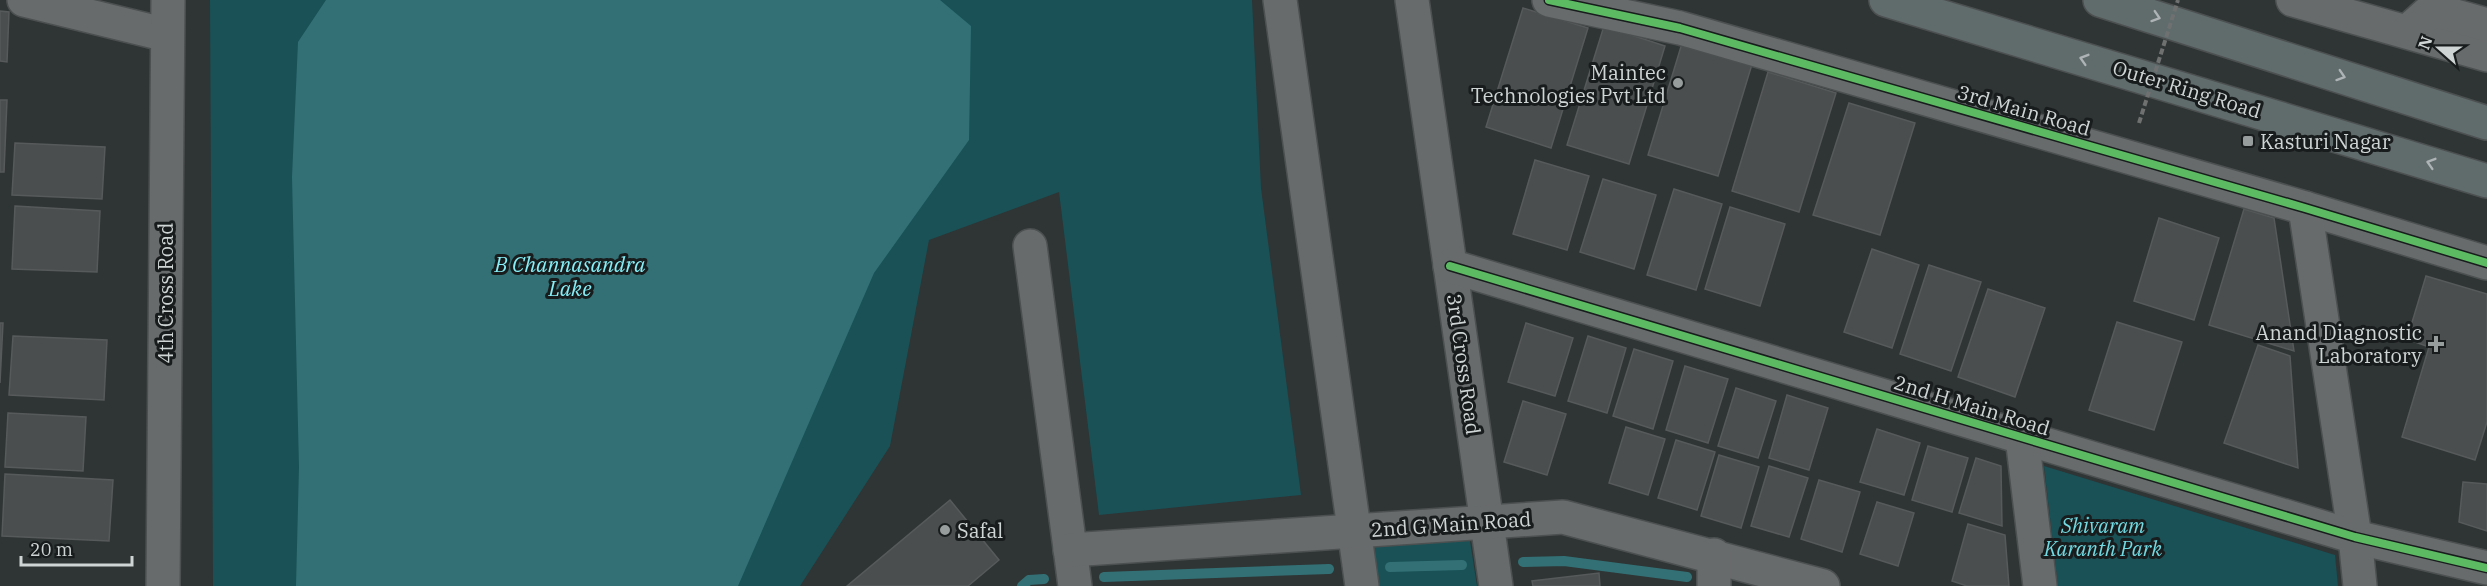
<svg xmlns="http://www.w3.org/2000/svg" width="2487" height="586" font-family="'IBM Plex Serif',serif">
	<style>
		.green { fill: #195156 }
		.water { fill: #327075 }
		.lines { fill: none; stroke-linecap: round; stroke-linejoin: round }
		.stream { stroke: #327075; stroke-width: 10 }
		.building { fill: #4a4e4e; stroke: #575a5b; stroke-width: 1.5 }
		.minor-casing { stroke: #4c5050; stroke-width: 36 }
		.highway-casing { stroke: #4c5050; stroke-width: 36 }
		.minor { stroke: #686b6c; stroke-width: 33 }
		.highway { stroke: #606b6c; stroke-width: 33 }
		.path-bridge { stroke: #6f7171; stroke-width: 4; stroke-dasharray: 6 3; stroke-linecap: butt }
		.cycleway-casing { stroke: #181c1c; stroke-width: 11 }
		.cycleway { stroke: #5cba63; stroke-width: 8 }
		.oneway { stroke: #aeb4b5 }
		.poi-dot { fill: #979c9c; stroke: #181c1c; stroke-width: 2 }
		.labels { text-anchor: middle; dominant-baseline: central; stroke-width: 6; stroke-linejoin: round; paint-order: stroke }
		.poi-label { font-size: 20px; fill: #cfd4d4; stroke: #181c1c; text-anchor: end }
		.street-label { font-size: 20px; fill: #cfd4d4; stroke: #181c1c }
		.park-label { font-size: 20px; font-style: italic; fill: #71dae2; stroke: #181c1c }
		.water-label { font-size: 21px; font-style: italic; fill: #86eff7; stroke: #181c1c }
	</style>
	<rect width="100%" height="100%" fill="#2f3434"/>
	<g class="green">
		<path d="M210,0h1042l9,188 40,307 -202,20 -40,-323 -130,48 -39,206 -90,140h-587z"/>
		<path d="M2044,466l291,89 3,31h-280z"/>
		<path d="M1470,541l7,45h-102l-6,-41z"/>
	</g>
	<path class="water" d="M326,0h614l31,26 -2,114 -95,133 -136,313h-442l3,-119 -7,-290 6,-135z"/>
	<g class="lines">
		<g class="stream">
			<path d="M1523,562l41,-1 123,16"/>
			<path d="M1390,567l72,-2"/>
			<path d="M1104,577l225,-8"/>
			<path d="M1022,586l7,-6 15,-1"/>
		</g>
	</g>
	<g class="building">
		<path d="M1523,8l65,20 -37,120 -65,-21z"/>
		<path d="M0,11l9,1 -2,50 -7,-1z"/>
		<path d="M1604,26l61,20 -36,118 -62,-19z"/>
		<path d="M1683,40l70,21 -35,115 -70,-21z"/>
		<path d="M1768,72l68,21 -37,119 -67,-21z"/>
		<path d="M0,100h7l-3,72h-4z"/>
		<path d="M1849,103l66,20 -35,112 -67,-20z"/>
		<path d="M15,143l90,4 -3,52 -90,-4z"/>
		<path d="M1535,160l54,16 -22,74 -54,-16z"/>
		<path d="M1603,179l53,16 -22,74 -54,-17z"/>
		<path d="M1674,189l48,15 -26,86 -49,-15z"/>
		<path d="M15,206l85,5 -3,61 -85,-3z"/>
		<path d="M1730,207l55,17 -25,82 -55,-17z"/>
		<path d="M2244,209l30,9 20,133 -85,-26z"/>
		<path d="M2159,218l60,20 -25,82 -60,-19z"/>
		<path d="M1872,249l47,16 -27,83 -48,-16z"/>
		<path d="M1929,265l52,17 -30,89 -51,-17z"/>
		<path d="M2426,276l61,18v128l-12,38 -73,-23 27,-90 -22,-8z"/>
		<path d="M1988,289l57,19 -30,89 -57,-20z"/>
		<path d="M2117,322l65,20 -28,88 -65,-20z"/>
		<path d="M0,323h3l-3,60z"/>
		<path d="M1526,323l47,15 -18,58 -47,-14z"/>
		<path d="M13,336l94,4 -3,60 -95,-5z"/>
		<path d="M1588,336l38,12 -19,65 -39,-12z"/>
		<path d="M2258,345l32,11 8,112 -74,-25z"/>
		<path d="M1634,349l39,12 -20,68 -40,-13z"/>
		<path d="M1685,366l43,13 -20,64 -42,-13z"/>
		<path d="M1736,388l40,13 -18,57 -40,-12z"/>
		<path d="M1787,395l41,13 -19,62 -40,-12z"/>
		<path d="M1523,401l43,13 -19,61 -43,-13z"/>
		<path d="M8,413l78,4 -3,54 -78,-4z"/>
		<path d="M1626,427l39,12 -17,56 -39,-12z"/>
		<path d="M1877,429l43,14 -16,52 -44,-13z"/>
		<path d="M1676,440l39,12 -18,58 -39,-12z"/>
		<path d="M1928,446l40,12 -16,54 -40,-12z"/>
		<path d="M1719,455l40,12 -18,61 -40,-12z"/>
		<path d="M1976,458l25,8 1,60 -43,-13z"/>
		<path d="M1769,466l39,12 -19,59 -38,-11z"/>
		<path d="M5,474l108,6 -4,61 -107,-5z"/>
		<path d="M1819,480l41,12 -18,60 -41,-13z"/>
		<path d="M2463,482l24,2v47l-28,-9z"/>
		<path d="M950,500l49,60 -31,26h-121z"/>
		<path d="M1877,502l37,11 -16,53 -38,-12z"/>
		<path d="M1968,524l37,11 4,51h-42l-15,-5z"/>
		<path d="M1599,573l1,13h-67l-1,-5z"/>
	</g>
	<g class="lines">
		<g class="minor-casing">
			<g id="minor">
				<path d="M24,0l143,35"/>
				<path d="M1280,0l82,586"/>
				<path d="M1412,0l84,586"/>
				<path d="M1549,0l131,28 625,180 182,55"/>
				<path d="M2293,0l194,55"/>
				<path d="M2408,31l19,-17 11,-3 49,14"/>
				<path d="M2305,208l50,329 5,49"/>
				<path d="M1030,246l45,340"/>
				<path d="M1450,266l905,271 132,31"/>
				<path d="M2022,437l18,149"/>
				<path d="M1070,550l493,-33 260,69"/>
				<path d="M1714,555v31"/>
				<path d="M163,586l5,-586"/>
			</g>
		</g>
		<g class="highway-casing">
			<g id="highway">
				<path d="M1886,0l601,181"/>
				<path d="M2100,0l387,123"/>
			</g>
		</g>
		<use href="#minor" class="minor"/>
		<use href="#highway" class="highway"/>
		<path class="path-bridge" d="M2139,123l39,-123"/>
		<g class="cycleway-casing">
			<g id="cycleway">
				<path d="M1549,0l131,28 625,180 182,55"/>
				<path d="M1450,266l905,271 132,31"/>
			</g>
		</g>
		<use href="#cycleway" class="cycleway"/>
	</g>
	<defs><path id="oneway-chevron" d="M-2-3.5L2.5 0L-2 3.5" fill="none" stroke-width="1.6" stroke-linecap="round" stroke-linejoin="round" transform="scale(1.5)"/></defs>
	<g class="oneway">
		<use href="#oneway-chevron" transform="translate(2156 17) rotate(18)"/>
		<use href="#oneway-chevron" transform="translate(2084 59) rotate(-163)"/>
		<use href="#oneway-chevron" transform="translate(2341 76) rotate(18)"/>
		<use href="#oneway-chevron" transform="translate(2431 163) rotate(-163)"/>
	</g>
	<g class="poi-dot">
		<circle cx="1678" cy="83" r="6"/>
		<rect x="2242" y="135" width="12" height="12" rx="3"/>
		<path d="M2433 335h6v6h6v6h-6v6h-6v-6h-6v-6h6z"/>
		<circle cx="945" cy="530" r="6"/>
	</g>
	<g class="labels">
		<g class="poi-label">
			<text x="1666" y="72">Maintec<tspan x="1666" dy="23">Technologies Pvt Ltd</tspan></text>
			<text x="2260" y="141" text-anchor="start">Kasturi Nagar</text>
			<text x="2422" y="332">Anand Diagnostic<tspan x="2422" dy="23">Laboratory</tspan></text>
			<text x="957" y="530" text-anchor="start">Safal</text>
		</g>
		<g class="street-label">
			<text transform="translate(2187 89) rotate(17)">Outer Ring Road</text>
			<text transform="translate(2024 110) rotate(16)">3rd Main Road</text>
			<text transform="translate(165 293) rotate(-90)">4th Cross Road</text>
			<text transform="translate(1464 364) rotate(82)">3rd Cross Road</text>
			<text transform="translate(1972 405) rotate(17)">2nd H Main Road</text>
			<text transform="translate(1451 524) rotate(-4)">2nd G Main Road</text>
		</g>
		<g class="park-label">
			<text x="2103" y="525">Shivaram<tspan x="2103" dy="23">Karanth Park</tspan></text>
		</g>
		<g class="water-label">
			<text x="570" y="264">B Channasandra<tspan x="570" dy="24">Lake</tspan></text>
		</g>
	</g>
	<g transform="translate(2439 48) rotate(291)" stroke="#181c1c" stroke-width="4.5" paint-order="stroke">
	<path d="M0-4.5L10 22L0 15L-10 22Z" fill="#cfd4d4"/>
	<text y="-9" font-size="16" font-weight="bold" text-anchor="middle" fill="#cfd4d4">N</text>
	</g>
	<path d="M21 556v9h111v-9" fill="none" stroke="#cfd4d4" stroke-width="3"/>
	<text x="30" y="556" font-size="18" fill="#cfd4d4" stroke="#181c1c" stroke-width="4.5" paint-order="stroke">20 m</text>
</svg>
